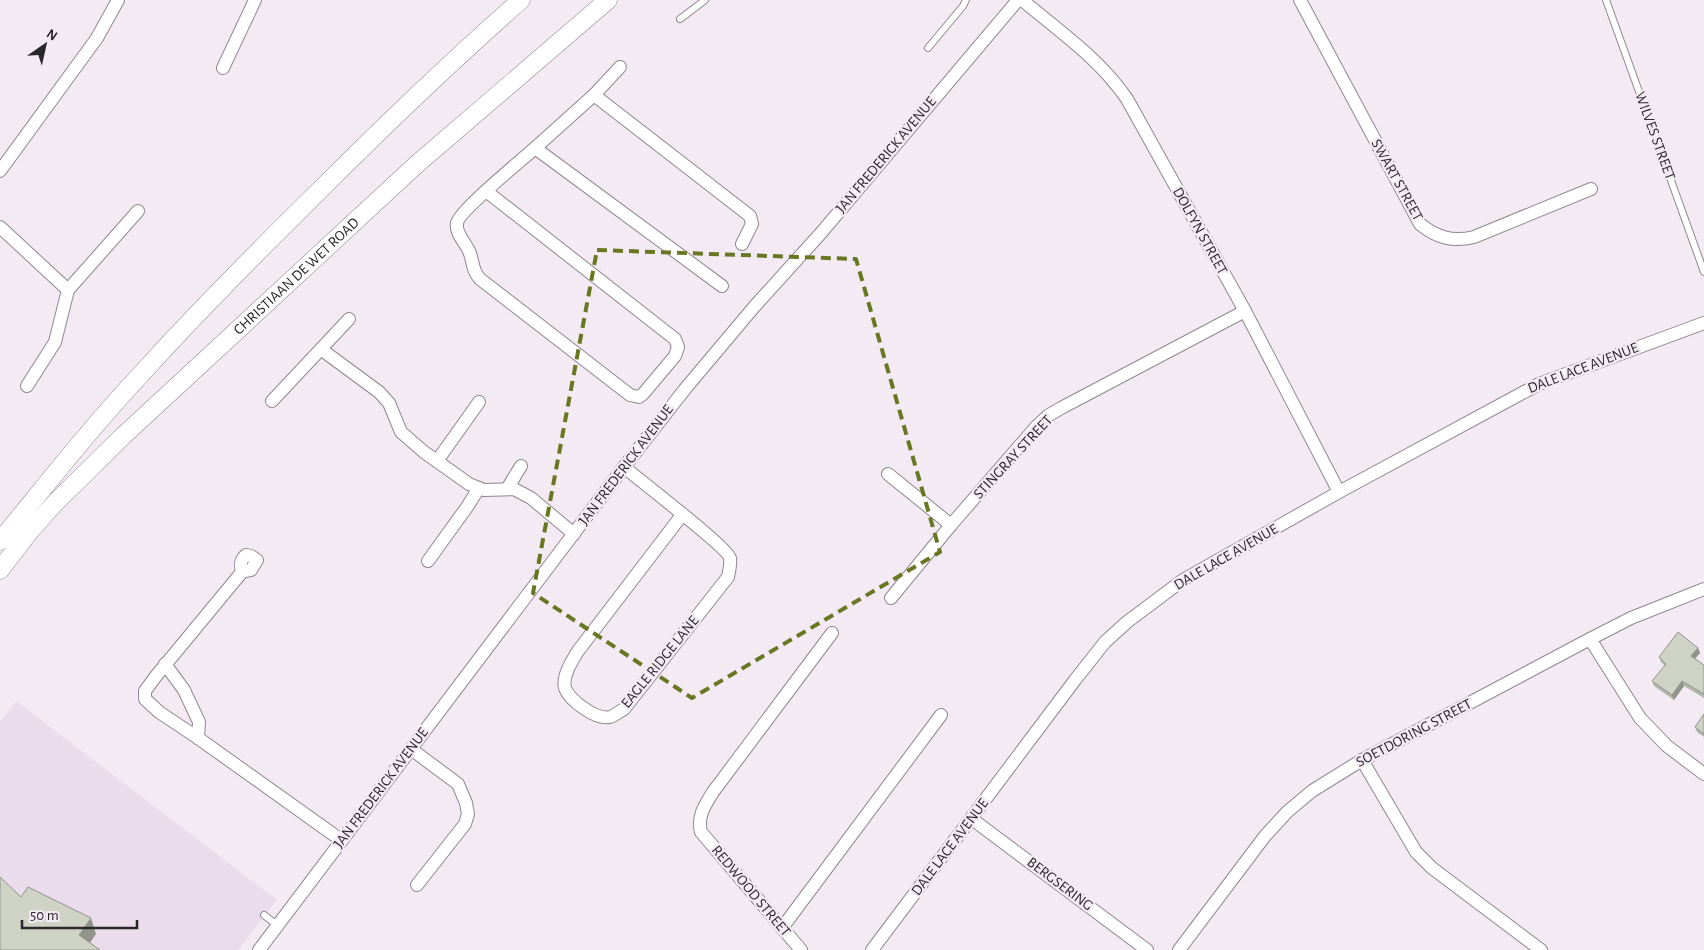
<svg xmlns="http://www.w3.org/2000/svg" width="1704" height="950" font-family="'Alegreya Sans',sans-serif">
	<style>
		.built { fill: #ebdcec }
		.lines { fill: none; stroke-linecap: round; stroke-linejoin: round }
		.lane-casing { stroke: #908790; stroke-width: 8 }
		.street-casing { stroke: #908790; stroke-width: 14 }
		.secondary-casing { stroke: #908790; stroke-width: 19 }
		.lane { stroke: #fff; stroke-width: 6 }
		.street { stroke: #fff; stroke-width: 12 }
		.secondary { stroke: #fff; stroke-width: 18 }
		.wall { fill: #b2b5aa }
		.shaded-wall { fill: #91948b }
		.building { fill: #cfd3c6; stroke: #91948b }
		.marked { fill: none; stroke: #697723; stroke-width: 4; stroke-dasharray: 10 6; stroke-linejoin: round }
		.labels { text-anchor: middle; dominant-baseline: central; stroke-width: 4.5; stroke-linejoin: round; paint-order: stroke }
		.street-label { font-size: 15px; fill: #2a272a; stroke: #f4eaf4 }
	</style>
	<rect width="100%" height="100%" fill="#f4eaf4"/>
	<path class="built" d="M16,701l261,199 -39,50h-238v-228z"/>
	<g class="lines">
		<g class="lane-casing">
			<g id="lane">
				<path d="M1606,0l98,272"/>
				<path d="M680,19l25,-19"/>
				<path d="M928,48l35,-42 3,-6"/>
				<path d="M264,915l13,10"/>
			</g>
		</g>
		<g class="street-casing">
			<g id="street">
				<path d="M1022,0c37,31 78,59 105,99l118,212 94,181"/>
				<path d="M1300,0l120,224c17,14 33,18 54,13l117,-48"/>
				<path d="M223,68l32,-68"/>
				<path d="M594,95l26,-28"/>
				<path d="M0,171l97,-133 21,-38"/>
				<path d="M486,191l189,148 3,8 -3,9 -32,38 -4,3 -9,-2 -150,-116c-9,-10 -6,-17 -11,-28 -4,-9 -14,-18 -12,-28 2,-12 66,-64 78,-75"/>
				<path d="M0,227l68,63 70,-79"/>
				<path d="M722,286l-187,-138 59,-53 156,121 2,8 -10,20"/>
				<path d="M322,350l57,42 10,11 12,29 23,20 45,32 15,6 30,-1 17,9 43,36"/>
				<path d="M27,386l28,-44 13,-52"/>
				<path d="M272,401l77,-82"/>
				<path d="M437,461l42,-59"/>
				<path d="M624,467c14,12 103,80 106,91 1,5 -1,14 -2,19l-104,132c-4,2 -10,7 -14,8 -14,3 -40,-16 -45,-29 -3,-12 7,-27 13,-37l104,-136"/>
				<path d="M888,474l63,51"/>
				<path d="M507,489l14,-23"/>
				<path d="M428,561l39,-54 12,-19"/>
				<path d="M242,572l9,-2 6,-10 -6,-4 -5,-1c-6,5 -6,10 -4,17l-86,104 -11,15v8l14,13 39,26 143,102"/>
				<path d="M891,598l60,-73 85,-98 13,-12 14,-8 182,-96"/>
				<path d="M1590,639l50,79 27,28 37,28"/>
				<path d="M165,664l19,26 15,32 -1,16"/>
				<path d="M411,749l47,35 8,19 2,11 -3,10 -48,61"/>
				<path d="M1362,760l54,92 16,16 109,82"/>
				<path d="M972,819l175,131"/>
				<path d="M782,928l159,-213"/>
				<path d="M259,950l365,-483 61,-78 69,-82 67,-74 197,-233"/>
				<path d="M801,950l-100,-118c-4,-16 4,-27 12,-40l119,-159"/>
				<path d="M872,950l203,-270 30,-38 22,-20 56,-42 156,-88 200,-108 165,-61"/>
				<path d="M1179,950l86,-114 22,-24 25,-21 50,-31 228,-121 41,-21 73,-29"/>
			</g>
		</g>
		<g class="secondary-casing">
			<g id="secondary">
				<path d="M0,541c47,-57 93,-116 144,-170 57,-63 118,-124 179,-184 64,-64 130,-127 198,-187"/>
				<path id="s1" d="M0,570l30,-39 26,-29 67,-66 294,-272 191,-164"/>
			</g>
		</g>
		<use href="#lane" class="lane"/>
		<use href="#street" class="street"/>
		<use href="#secondary" class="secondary"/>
	</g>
	<g class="wall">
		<path d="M1698,648l2,5 -5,6 9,6v33l-20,-12 -10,14 -20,-14 -2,-5 13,-15 -4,-4 -2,-5z"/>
		<path d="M1704,714v23l-7,-5 -2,-5z"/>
	</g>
	<g class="shaded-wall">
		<path d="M1698,648l2,5 -7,8 -2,-5z"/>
		<path d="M1682,681l2,5 -10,14 -2,-5z"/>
		<path d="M91,918l5,16 -11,16 -6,-15z"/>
	</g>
	<g class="building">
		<path d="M1678,632l20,16 -7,8 13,9v29l-22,-13 -10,14 -20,-14 14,-17 -7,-7z"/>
		<path d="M1704,714v20l-9,-7z"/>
		<path d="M0,877l21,20 7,-10 63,31 -12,17 21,15h-100z"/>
	</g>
	<path class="marked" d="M597,250l259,9 84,293 -248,146 -159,-105z"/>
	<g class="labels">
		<g class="street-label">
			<text transform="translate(1655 136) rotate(70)">WILVES STREET</text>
			<text transform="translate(886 155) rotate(-50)">JAN FREDERICK AVENUE</text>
			<text transform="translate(1397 180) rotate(61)">SWART STREET</text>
			<text transform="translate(1200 231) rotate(61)">DOLFYN STREET</text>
			<text stroke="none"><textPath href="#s1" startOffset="418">CHRISTIAAN DE WET ROAD</textPath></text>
			<text transform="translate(1583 368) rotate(-21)">DALE LACE AVENUE</text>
			<text transform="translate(1013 457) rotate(-47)">STINGRAY STREET</text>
			<text transform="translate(626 465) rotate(-53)">JAN FREDERICK AVENUE</text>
			<text transform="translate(1226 557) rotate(-30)">DALE LACE AVENUE</text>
			<text transform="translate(660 662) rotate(-51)">EAGLE RIDGE LANE</text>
			<text transform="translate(1414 733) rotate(-28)">SOETDORING STREET</text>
			<text transform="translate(381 788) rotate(-53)">JAN FREDERICK AVENUE</text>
			<text transform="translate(950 847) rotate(-53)">DALE LACE AVENUE</text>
			<text transform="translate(1060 884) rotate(37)">BERGSERING</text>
			<text transform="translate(751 891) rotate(50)">REDWOOD STREET</text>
		</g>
	</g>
	<g transform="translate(45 45) rotate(34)" stroke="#f4eaf4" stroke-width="4" paint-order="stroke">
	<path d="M0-4L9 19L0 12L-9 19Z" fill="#2a272a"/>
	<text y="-8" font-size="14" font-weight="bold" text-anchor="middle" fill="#2a272a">N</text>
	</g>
	<path d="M22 920v8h115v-8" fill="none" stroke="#2a272a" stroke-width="2.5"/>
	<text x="30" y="920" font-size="15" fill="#2a272a" stroke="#f4eaf4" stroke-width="4" paint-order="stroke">50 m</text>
</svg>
